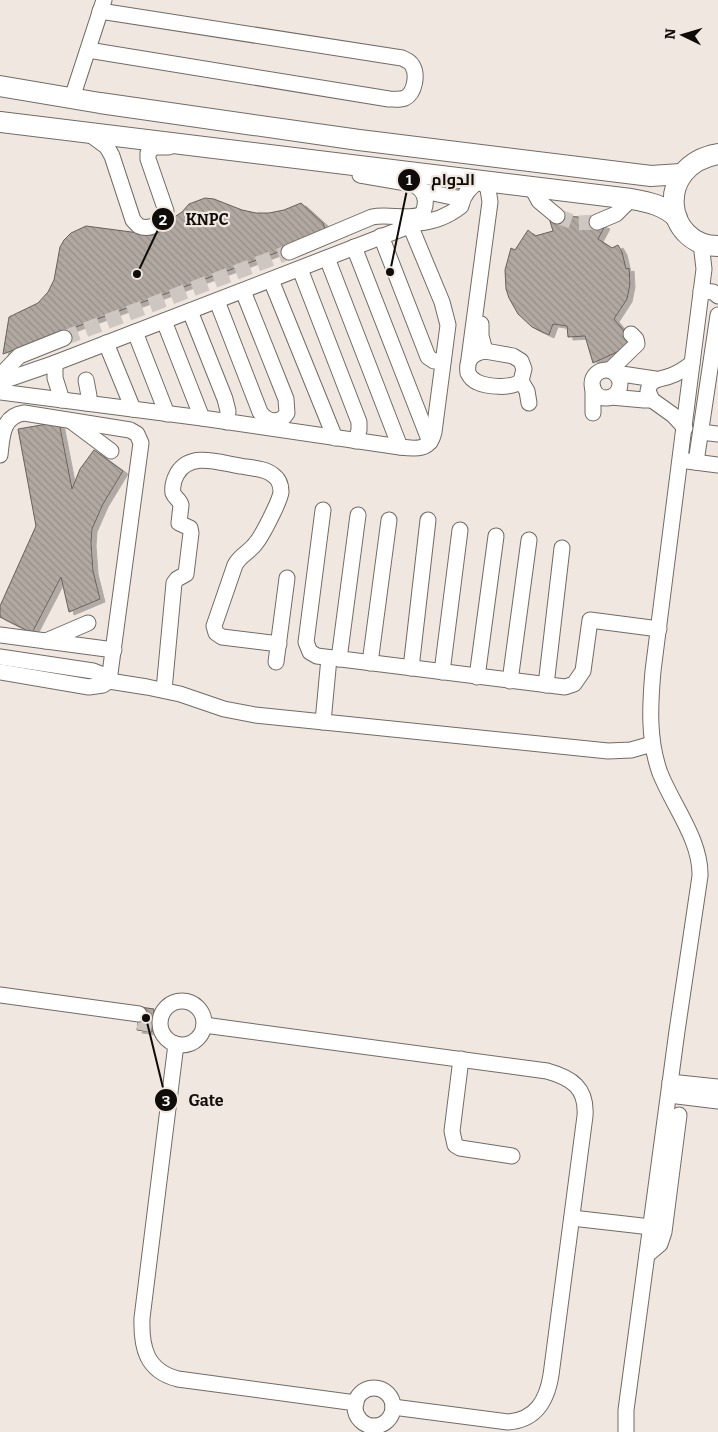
<svg xmlns="http://www.w3.org/2000/svg" width="718" height="1432" font-family="Bitter,Cairo,serif">
	<style>
		.building { fill: url(#building-back-hatch); stroke: #68615b; filter: url(#shadow) }
		.lines { fill: none; stroke-linecap: round; stroke-linejoin: round }
		.minor-tunnel { stroke: #cec6c0; stroke-width: 15; stroke-dasharray: 15 8; stroke-linecap: butt }
		.minor-casing { stroke: #726b65; stroke-width: 17 }
		.major-casing { stroke: #726b65; stroke-width: 22 }
		.minor { stroke: #fff; stroke-width: 15 }
		.major { stroke: #fff; stroke-width: 20 }
		.leader { fill: none; stroke: #0f0c0a; stroke-width: 2 }
		.callout-dot { fill: #0f0c0a; stroke: #f0e7e0; stroke-width: 2 }
		.mark-label { font-size: 15px; text-anchor: middle; font-weight: bold; fill: #fff }
		.callout-label { font-size: 16px; text-anchor: middle; font-weight: bold; fill: #0f0c0a; stroke: #f0e7e0; stroke-width: 4.5; stroke-linejoin: round; paint-order: stroke }
	</style>
	<defs>
		<pattern id="building-back-hatch" width="6" height="6" patternUnits="userSpaceOnUse" patternTransform="scale(1.25)"><rect width="6" height="6" fill="#b0a8a1"/><path d="M-1 5l2 2M0 0l6 6M5-1l2 2" fill="none" stroke="#968f89"/></pattern>
		<filter id="shadow"><feDropShadow dx="5" dy="3" stdDeviation="0" flood-color="#0004"/></filter>
	</defs>
	<rect width="100%" height="100%" fill="#f0e7e0"/>
	<g class="building">
		<path d="M205,198l9,1 28,11 14,3h13l15,-3 17,-7 22,20 4,11 -324,120 6,-37 29,-14 10,-11 6,-12 6,-33 4,-7 7,-7 15,-7 53,7 22,-7 21,-14 7,-8z"/>
		<path d="M557,216l23,1 25,9 -7,13 14,9 6,-3 4,7 4,17 3,-1 1,16 -3,15 -13,20 18,21 -15,12 -24,11 -8,-27 -17,1 -1,-11 -14,-2 -4,11 -17,-8 -14,-13 -9,-16 -3,-9 -1,-19 6,-22 4,2 13,-20 7,6 18,-5 -4,-13z"/>
		<path d="M59,422l13,67 8,-20 14,-19 29,21 -20,33 -11,25 -1,14 2,28 7,28 -31,13 -8,-35 -29,56 -32,-16v-11l36,-80 -18,-97z"/>
		<path d="M140,1007l14,2 -2,23 -15,-2z"/>
	</g>
	<g class="lines">
		<g class="minor-tunnel">
			<path d="M557,216l19,7 21,-1"/>
			<path d="M64,338l225,-86"/>
			<path d="M138,1022l14,3"/>
		</g>
		<g class="minor-casing">
			<g id="minor">
				<path d="M88,50l301,49c5,0 11,1 16,-1 10,-5 13,-24 7,-33 -2,-4 -6,-5 -10,-7l-302,-47"/>
				<path d="M72,98l32,-98"/>
				<path d="M88,133l19,14 5,9 21,64c2,2 4,5 6,6 11,5 26,-4 27,-15l-18,-52v-6l6,-6h15"/>
				<path d="M360,175l52,9c19,8 15,25 5,39"/>
				<path d="M531,186l8,15 18,15"/>
				<path d="M423,191l39,8"/>
				<path d="M597,222l19,-8 15,-15"/>
				<path d="M381,236l47,121 6,4h9"/>
				<path d="M354,247l76,195"/>
				<path d="M289,252l83,-35c17,-4 35,4 51,-3"/>
				<path d="M327,258l73,189"/>
				<path d="M300,269l59,153v8l-3,11"/>
				<path d="M271,280l64,158"/>
				<path d="M701,291l12,1 5,4"/>
				<path d="M217,301l43,111c7,10 20,13 27,1l-1,-14 -43,-108"/>
				<path d="M190,311l35,88 3,12 -1,11"/>
				<path d="M164,321l38,97"/>
				<path d="M481,324v12l4,15"/>
				<path d="M135,332l32,82"/>
				<path d="M106,343l27,66"/>
				<path d="M485,351l28,5 8,5 3,8 -3,12c-9,8 -34,6 -44,1 -5,-2 -7,-5 -9,-9 -2,-13 4,-20 17,-22z"/>
				<path d="M55,363v15l7,22"/>
				<circle cx="606" cy="384" r="14"/>
				<path d="M610,370l27,-26 -1,-5 -5,-5"/>
				<path d="M615,373l40,6"/>
				<path d="M0,376l19,-20 45,-18"/>
				<path d="M86,380l3,16 -2,7"/>
				<path d="M521,381l6,10 2,12"/>
				<path d="M0,382l55,-19 362,-140c17,-1 30,-6 44,-17 2,-12 10,-20 20,-26l7,9 2,13 -21,157"/>
				<path d="M0,392l202,26 198,29c15,2 30,4 34,-15l14,-107 -6,-23 -32,-77"/>
				<path d="M611,397l33,3h8"/>
				<path d="M593,413v-25"/>
				<path d="M71,421l40,30"/>
				<path d="M685,428l-12,-13 -21,-15 -4,-9c2,-13 12,-11 22,-15 9,-3 15,-7 22,-13"/>
				<path d="M701,432l17,2"/>
				<path d="M0,455c2,-18 2,-39 24,-42l106,17 7,4 4,9 -32,238"/>
				<path d="M687,461l31,4"/>
				<path d="M696,462l22,-147"/>
				<path d="M323,510l-17,132 4,10 7,4 248,31 9,-3 9,-13 7,-51 69,9"/>
				<path d="M0,635l114,15"/>
				<path d="M46,641l42,-18"/>
				<path d="M0,657l93,14 10,4 6,6"/>
				<path d="M339,659l19,-144"/>
				<path d="M276,662l11,-84"/>
				<path d="M370,663l19,-143"/>
				<path d="M411,668l17,-148"/>
				<path d="M0,672l89,15 14,-2 6,-4 38,6 33,7 44,15 31,6 353,36 23,-1 21,-6"/>
				<path d="M442,672l18,-142"/>
				<path d="M477,677l19,-141"/>
				<path d="M510,681l19,-141"/>
				<path d="M546,685l16,-137"/>
				<path d="M164,690l10,-107 3,-4 9,-5 5,-41 -1,-5 -11,-5 2,-18c-1,-5 -6,-7 -8,-12 -1,-6 1,-14 4,-19 13,-23 43,-11 63,-8 10,2 25,2 33,9 6,4 8,10 8,17 -1,9 -19,44 -25,51 -6,9 -16,12 -21,22l-21,61 2,7 6,4 57,7"/>
				<path d="M323,722l6,-64"/>
				<path d="M0,995l139,19"/>
				<circle cx="182" cy="1023" r="22"/>
				<path d="M204,1025l343,46c25,7 40,17 38,45l-34,259c-4,25 -15,45 -43,47l-115,-15"/>
				<path d="M176,1044l-34,274c-1,29 4,53 36,61l178,24"/>
				<path d="M461,1059l-9,72 3,14 5,3 52,8"/>
				<path d="M670,1082l48,5"/>
				<path d="M669,1095l49,6"/>
				<path d="M572,1218l79,9"/>
				<path d="M647,1255l13,-11 4,-12 15,-117"/>
				<circle cx="374" cy="1407" r="19"/>
				<path d="M626,1432v-22l51,-379 23,-155c1,-36 -27,-70 -40,-103 -12,-33 -10,-68 -7,-102l51,-402 -3,-26"/>
			</g>
		</g>
		<g class="major-casing">
			<g id="major">
				<path d="M0,86l100,17 259,37 292,36 30,-2"/>
				<path d="M0,122l631,77c17,3 33,6 46,19"/>
				<path d="M718,154c-64,11 -54,92 0,92"/>
			</g>
		</g>
		<use href="#minor" class="minor"/>
		<use href="#major" class="major"/>
	</g>
	<path class="leader" d="M390 272L409 180M137 274L163 219M146 1018L166 1100"/>
	<g class="callout-dot">
		<circle cx="390" cy="272" r="5"/>
		<circle cx="137" cy="274" r="5"/>
		<circle cx="146" cy="1018" r="5"/>
		<circle cx="409" cy="180" r="12"/>
		<circle cx="163" cy="219" r="12"/>
		<circle cx="166" cy="1100" r="12"/>
	</g>
	<g class="mark-label">
		<text x="409" y="185">1</text>
		<text x="163" y="225">2</text>
		<text x="166" y="1106">3</text>
	</g>
	<g class="callout-label">
		<text x="453" y="185">الدوام</text>
		<text x="207" y="225">KNPC</text>
		<text x="206" y="1106">Gate</text>
	</g>
	<g transform="translate(683 35) rotate(275)" stroke="#f0e7e0" stroke-width="4" paint-order="stroke">
	<path d="M0-4L9 19L0 12L-9 19Z" fill="#0f0c0a"/>
	<text y="-8" font-size="14" font-weight="bold" text-anchor="middle" fill="#0f0c0a">N</text>
	</g>
</svg>
